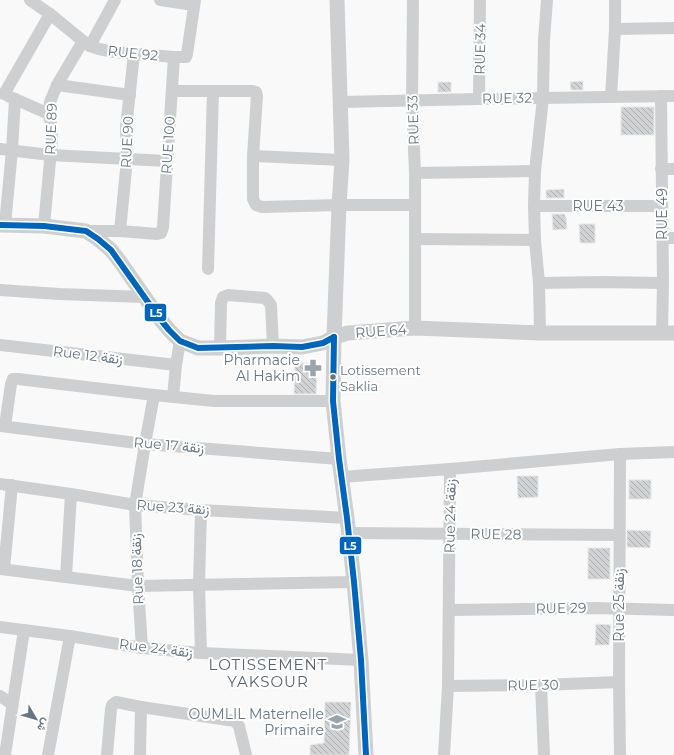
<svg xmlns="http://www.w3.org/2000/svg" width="674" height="755" font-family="Montserrat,Vazirmatn,sans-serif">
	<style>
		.building { fill: url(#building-back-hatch); stroke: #e8e8e8 }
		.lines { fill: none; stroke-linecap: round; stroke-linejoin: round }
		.minor { stroke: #cecfd0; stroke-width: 12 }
		.tertiary { stroke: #cecfd0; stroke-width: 15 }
		.bus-1-casing { stroke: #fff; stroke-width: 9 }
		.bus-1 { stroke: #0065bd; stroke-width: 6 }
		.bus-dot { fill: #657683; stroke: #fff; stroke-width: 1.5 }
		.labels { text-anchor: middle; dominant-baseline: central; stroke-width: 4; stroke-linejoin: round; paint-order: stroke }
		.bus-label { font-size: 13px; fill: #657683; stroke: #fff; text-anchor: start }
		.street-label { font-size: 14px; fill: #657683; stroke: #fff }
		.poi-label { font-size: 14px; fill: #657683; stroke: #fff; text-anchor: end }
		.neighbourhood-label { font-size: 15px; letter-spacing: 1px; fill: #57646e; stroke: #fff }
		.line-badge { stroke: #fff; stroke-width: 1.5 }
		.badge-label { font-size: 11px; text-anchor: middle; font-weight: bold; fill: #fff }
	</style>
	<defs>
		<pattern id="building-back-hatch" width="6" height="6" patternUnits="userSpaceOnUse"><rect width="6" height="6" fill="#d0d2d3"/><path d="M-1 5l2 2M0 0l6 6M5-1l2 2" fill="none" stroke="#acafb1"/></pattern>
	</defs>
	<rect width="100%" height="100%" fill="#f9f9f9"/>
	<g class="building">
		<path d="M583,81v9h-12l-1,-8z"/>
		<rect x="438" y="82" width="13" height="10"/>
		<rect x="621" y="107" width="33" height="28"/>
		<path d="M564,189v9h-18v-8z"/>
		<path d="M552,214h13v3h1l1,12 -14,1z"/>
		<path d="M579,224h16v19h-15z"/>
		<path d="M295,363h22l-1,31h-22z"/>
		<path d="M517,476h21v21l-20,1z"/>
		<rect x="629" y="480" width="22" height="19"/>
		<path d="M627,530l24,1 -1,17 -23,-1z"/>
		<rect x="588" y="548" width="22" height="31"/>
		<path d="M596,624l15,1 -2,20h-14z"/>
		<path d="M325,702h26l-2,53h-39v-10l14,-2z"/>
	</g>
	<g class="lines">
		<g class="minor">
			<path d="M30,0l20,14 33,27 7,5 9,3 15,3 60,5h12l1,-3 8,-54"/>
			<path d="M160,0l34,5"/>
			<path d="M413,0l-1,101 3,72v155"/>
			<path d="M615,29l59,-1"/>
			<path d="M90,46l25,-46"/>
			<path d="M57,85l73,10"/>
			<path d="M172,91h80l4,1 1,4 -4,60v43l3,6 6,2 77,-2h75"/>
			<path d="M4,94l46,-80"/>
			<path d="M8,96l41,18"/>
			<path d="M661,96l2,187 -1,50"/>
			<path d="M611,97l4,-68v-29"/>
			<path d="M479,99l1,-99"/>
			<path d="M340,102l139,-3 195,-3"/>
			<path d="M0,149l50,6 117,6"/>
			<path d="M253,156l89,4"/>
			<path d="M661,169h13"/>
			<path d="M415,173l120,-2"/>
			<path d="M534,206h128"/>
			<path d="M5,225l7,-75 3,-51"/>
			<path d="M44,226l8,-87 -1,-15 -2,-10 1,-12 7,-17 26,-44"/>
			<path d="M86,231h34l37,3 4,-1 2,-6 11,-170"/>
			<path d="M120,231l7,-72 -1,-31 8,-74"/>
			<path d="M662,238h12"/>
			<path d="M415,239l120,1"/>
			<path d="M208,269l5,-178"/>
			<path d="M539,283l63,-1 61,1"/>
			<path d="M0,290l59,4 86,3"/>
			<path d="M540,333l-1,-50 -4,-43 -1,-34 1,-35 8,-73 1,-58 3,-40"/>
			<path d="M0,345l176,20"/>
			<path d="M220,348l1,-45 2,-6 5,-2 37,3 3,3 3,4 2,41"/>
			<path d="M173,397l3,-32 4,-24"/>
			<path d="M0,426l145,18 194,15"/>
			<path d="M5,426l6,-42 2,-5h5l136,16 60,6h119"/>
			<path d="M341,477l109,-8 170,-15 54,-2"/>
			<path d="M0,484l71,10 64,11 66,5 146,8"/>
			<path d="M349,533l270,2"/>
			<path d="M0,569l138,17 216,-4"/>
			<path d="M4,569l8,-84"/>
			<path d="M66,577l5,-83"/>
			<path d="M449,610l147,-2 78,2"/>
			<path d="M0,627l70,9 72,12 59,5 160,7"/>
			<path d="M142,648l-4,-62 -3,-81 10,-61 9,-49"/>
			<path d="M201,653l-2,-68 2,-75"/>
			<path d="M541,685l3,70"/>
			<path d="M448,686l93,-1 78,-3"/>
			<path d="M0,696l12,8"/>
			<path d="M141,707l94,14 4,5 7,29"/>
			<path d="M5,755l19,-125"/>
			<path d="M48,755l22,-119"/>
			<path d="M107,755l4,-46 1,-4 4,-3 25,5 -1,48"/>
			<path d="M444,755l4,-69 2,-217"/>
			<path d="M620,755l-1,-73 1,-228"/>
		</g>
		<g class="tertiary">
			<path d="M337,0l5,160 -3,45 -5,132 -1,64 6,58 8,59 7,64 7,78 5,95"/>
			<path d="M0,225l44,1 42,5 12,8 13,11 10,13 39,56 9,11 11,11 18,7h22l53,-2 29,1 21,-4 11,-6 14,-4 67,-5 125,5h134"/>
		</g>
		<g class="bus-1-casing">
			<g id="bus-1">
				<path d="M0,225l44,1 42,5 12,8 13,11 49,69 9,11 11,11 18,7 75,-2 29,1 21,-4 11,-6"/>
				<path d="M334,337l-1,64 6,58 8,59 7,64 7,78 5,95"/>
			</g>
		</g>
		<use href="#bus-1" class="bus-1"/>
	</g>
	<defs>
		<g id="pharmacy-bare" transform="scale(1.38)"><path d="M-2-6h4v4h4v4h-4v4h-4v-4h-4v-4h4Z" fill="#99a4ac" stroke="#fff" stroke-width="2.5" paint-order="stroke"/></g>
		<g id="school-bare" transform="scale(1.38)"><path d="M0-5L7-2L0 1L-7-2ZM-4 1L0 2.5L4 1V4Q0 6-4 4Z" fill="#99a4ac" stroke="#fff" stroke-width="2.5" paint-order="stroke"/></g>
	</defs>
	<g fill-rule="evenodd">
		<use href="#pharmacy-bare" x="313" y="368"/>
		<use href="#school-bare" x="337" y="722"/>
	</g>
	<circle class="bus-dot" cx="333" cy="377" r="3.5"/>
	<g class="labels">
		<g class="bus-label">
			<text x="340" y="370">Lotissement<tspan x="340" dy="16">Saklia</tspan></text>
		</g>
		<g class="street-label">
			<text transform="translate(480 49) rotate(-89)">RUE 34</text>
			<text transform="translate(133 53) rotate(6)">RUE 92</text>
			<text transform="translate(507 98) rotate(-1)">RUE 32</text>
			<text transform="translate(413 120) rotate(-92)">RUE 33</text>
			<text transform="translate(51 129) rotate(-88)">RUE 89</text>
			<text transform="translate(127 142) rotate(-87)">RUE 90</text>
			<text transform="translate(168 145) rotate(-86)">RUE 100</text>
			<text x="598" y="206">RUE 43</text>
			<text transform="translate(662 214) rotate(-90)">RUE 49</text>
			<text transform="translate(381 331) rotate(-4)">RUE 64</text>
			<text transform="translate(88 355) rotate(7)">Rue 12 زنقة</text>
			<text transform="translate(169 445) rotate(5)">Rue 17 زنقة</text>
			<text transform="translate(173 507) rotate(4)">Rue 23 زنقة</text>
			<text transform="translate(450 516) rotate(-89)">Rue 24 زنقة</text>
			<text transform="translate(496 534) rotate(1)">RUE 28</text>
			<text transform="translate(137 569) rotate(-92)">Rue 18 زنقة</text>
			<text transform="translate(619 605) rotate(-90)">Rue 25 زنقة</text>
			<text transform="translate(561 608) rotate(-1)">RUE 29</text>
			<text transform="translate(156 648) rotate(7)">Rue 24 زنقة</text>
			<text transform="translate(533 685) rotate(-1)">RUE 30</text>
		</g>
		<g class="poi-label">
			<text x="300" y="360">Pharmacie<tspan x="300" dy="16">Al Hakim</tspan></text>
			<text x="324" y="714">OUMLIL Maternelle<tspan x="324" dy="16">Primaire</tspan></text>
		</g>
		<g class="neighbourhood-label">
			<text x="268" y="664">LOTISSEMENT<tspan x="268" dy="17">YAKSOUR</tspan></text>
		</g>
	</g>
	<g class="line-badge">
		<rect x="144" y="303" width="23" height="19" rx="4" fill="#0065bd"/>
		<rect x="339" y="536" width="23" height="19" rx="4" fill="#0065bd"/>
	</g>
	<g class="badge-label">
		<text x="156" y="317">L5</text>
		<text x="350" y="550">L5</text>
	</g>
	<g transform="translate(36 719) rotate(128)" stroke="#ffffff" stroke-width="3" paint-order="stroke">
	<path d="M0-3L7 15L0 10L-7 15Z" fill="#657683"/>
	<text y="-6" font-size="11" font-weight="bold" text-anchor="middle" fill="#657683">ش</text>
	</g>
</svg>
